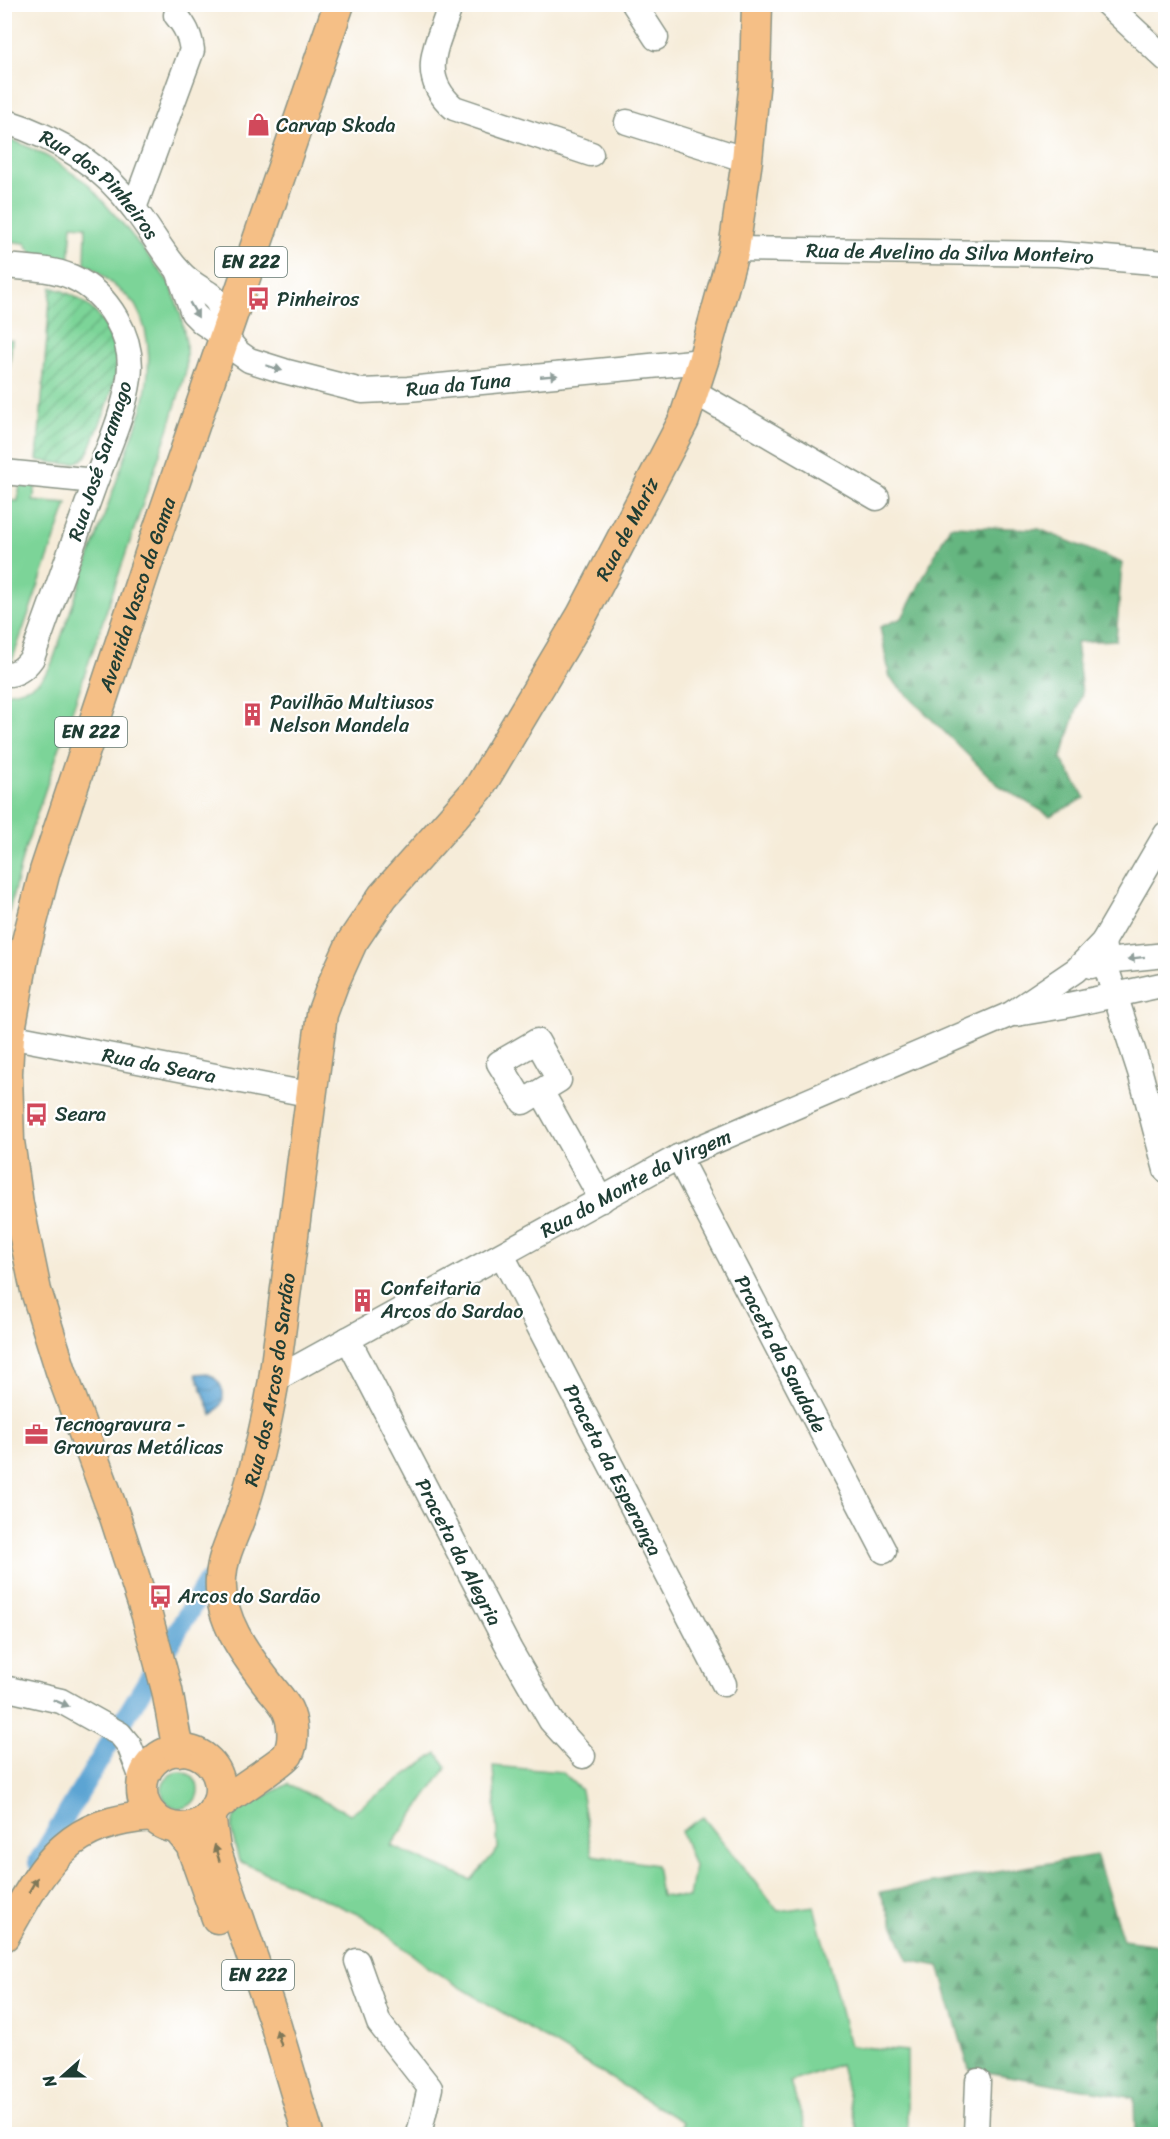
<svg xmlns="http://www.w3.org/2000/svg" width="1170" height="2139" font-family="Sriracha,sans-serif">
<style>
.grass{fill:#7cd498;stroke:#4e8866;stroke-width:1.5}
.forest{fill:url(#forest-firs);stroke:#427a5a;stroke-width:1.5}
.garden{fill:url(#garden-furrows);stroke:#4e8866;stroke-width:1.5}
.water{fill:url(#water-waves);stroke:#3e7084;stroke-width:1.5}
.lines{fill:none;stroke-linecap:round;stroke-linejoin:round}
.canal{stroke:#5ca4d3;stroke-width:20}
.minor-casing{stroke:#8a9486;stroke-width:27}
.major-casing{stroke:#8a9486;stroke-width:33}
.minor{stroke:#fff;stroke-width:24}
.major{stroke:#f5bf86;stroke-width:30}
.oneway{fill:#8f9e9a}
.oneway2{fill:#7f7859}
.labels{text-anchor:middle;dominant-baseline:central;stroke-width:4.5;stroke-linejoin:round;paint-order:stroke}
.shield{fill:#fff;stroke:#627771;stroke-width:1.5}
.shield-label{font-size:18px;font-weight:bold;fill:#1f3d34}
.poi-label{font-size:20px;fill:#1f3d34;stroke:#fff;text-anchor:start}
.street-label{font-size:20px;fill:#1f3d34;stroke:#fff}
</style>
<defs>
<pattern id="forest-firs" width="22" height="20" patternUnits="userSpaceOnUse" patternTransform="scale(1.5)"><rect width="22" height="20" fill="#65b680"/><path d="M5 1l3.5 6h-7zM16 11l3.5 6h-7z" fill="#53956a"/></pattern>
<pattern id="garden-furrows" width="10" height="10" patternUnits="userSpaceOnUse" patternTransform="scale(1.5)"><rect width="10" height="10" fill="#7cd498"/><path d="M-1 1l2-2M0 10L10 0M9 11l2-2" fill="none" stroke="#65ad7d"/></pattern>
<pattern id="water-waves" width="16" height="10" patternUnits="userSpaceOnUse" patternTransform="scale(1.5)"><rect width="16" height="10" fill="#5ca4d3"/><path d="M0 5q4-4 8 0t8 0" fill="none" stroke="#4b87ac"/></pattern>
</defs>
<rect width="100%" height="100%" fill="#fff"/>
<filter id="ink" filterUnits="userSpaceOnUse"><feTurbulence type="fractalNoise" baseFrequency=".0167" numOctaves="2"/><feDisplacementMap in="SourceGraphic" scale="12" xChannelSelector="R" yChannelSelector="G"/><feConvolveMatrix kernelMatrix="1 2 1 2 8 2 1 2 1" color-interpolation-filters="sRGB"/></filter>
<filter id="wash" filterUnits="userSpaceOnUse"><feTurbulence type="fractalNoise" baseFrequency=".008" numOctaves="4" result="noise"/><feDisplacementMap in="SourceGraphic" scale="24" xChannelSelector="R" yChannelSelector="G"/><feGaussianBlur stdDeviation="1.35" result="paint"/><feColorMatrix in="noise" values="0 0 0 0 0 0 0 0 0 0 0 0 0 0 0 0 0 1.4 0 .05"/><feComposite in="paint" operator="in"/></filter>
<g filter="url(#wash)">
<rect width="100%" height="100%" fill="#f6ecd9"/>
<!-- grass -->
<g class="grass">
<path d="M5 138 20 143 48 157 87 183 127 229 171 285 181 316 186 342V371L169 427 23 855 5 928V693C29 689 41 686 52 663L142 409C150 374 154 338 135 305 130 297 118 289 111 283 103 276 95 267 85 264L86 226 72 225 69 263 37 260 25 243 5 241Z"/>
<path d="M20 484 36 485 33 501 67 504 11 664 4 666V500L18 501Z"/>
<path d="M437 1753 447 1767 391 1846 471 1880 498 1849 493 1766 562 1772 581 1790 592 1855 656 1865 661 1896 689 1898 694 1866 681 1831 703 1817 778 1911 814 1906 850 2046 907 2051V2134H858L840 2064 790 2082 808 2134H678L683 2122 432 1970 364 1917 239 1861 231 1829 236 1811 288 1784 350 1814Z"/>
<circle cx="180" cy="1790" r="18"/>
</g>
<!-- forest -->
<g class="forest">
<path d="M950 526 1039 529 1122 563 1116 640 1076 642 1082 693 1061 759 1085 798 1050 816 998 785 890 678 880 627 902 618Z"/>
<path d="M1096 1855 1123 1940 1165 1946V2134H1135L1134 2098 969 2069 939 1966 908 1960 880 1892Z"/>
</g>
<!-- garden -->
<g class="garden">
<path d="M51 287C83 296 107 316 114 349 116 356 117 365 116 372 112 400 97 429 87 456 74 469 53 462 37 460Z"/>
<path d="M5 339 12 340 6 401H4Z"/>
</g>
<!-- water -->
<path class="water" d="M207 1373C226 1383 229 1401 212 1415L196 1374Z"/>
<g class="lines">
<!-- canal -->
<path class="canal" d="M38 1862 207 1582"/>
</g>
</g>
<g filter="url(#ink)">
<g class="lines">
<defs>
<g id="minor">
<path d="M451 4C438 44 416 75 454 108L591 154"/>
<path d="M634 4 656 38"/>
<path d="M1107 4 1166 59"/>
<path id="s1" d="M4 121C56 137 103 166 135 210 150 229 162 252 178 270 206 301 221 283 225 336"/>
<path d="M627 122 747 160"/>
<path d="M134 208 192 50C190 35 185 26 176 15"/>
<path id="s2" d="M734 249 1057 254 1166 263"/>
<path d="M4 266C27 268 51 268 72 277 108 293 135 338 129 378 124 416 105 454 92 491 72 547 52 602 32 658 25 668 17 675 4 674"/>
<path id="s3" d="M178 270 193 313 202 322 226 338 239 353 249 360 284 371 362 391 408 389 703 361"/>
<path d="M693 391 877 498"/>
<path d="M4 472 95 481"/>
<path d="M1103 942 1107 970 1140 1072 1166 1170"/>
<path d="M1091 966 1106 961 1166 955"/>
<path d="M1016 1014 1064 1006 1166 984"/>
<path id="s4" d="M4 1035 313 1095"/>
<path d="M541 1091 523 1102 499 1063 537 1041 559 1080 541 1091 602 1200"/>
<path id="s5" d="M678 1157 884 1551"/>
<path id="s6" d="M502 1255 724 1684"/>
<path id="s7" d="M348 1339 510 1650 551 1721 583 1756"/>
<path id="s8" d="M274 1380 678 1157 1011 1014 1076 970 1103 942 1166 834"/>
<path d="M4 1688 61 1701 120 1734 129 1745 143 1781"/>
<path d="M357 1961 379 2023 430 2088 419 2134"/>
<path d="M976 2134 978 2081"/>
</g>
<g id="major">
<circle cx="181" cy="1789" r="39"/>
<path id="s9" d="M178 1751 167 1690 147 1616 115 1517 61 1371 36 1291 18 1204 9 1141 7 1073 9 1036 24 953 45 871 150 554 339 4"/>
<path id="s10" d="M215 1807C226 1799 284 1761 288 1754 295 1741 293 1721 287 1709 282 1700 274 1692 268 1684 245 1654 218 1618 221 1578 222 1556 233 1537 240 1517 255 1473 266 1426 274 1380L322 1014 333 984 352 942 383 896 479 788 582 615 684 420 703 361 734 249 747 160 755 79 757 4"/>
<path d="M210 1815 215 1849 275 2023 308 2134"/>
<path d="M177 1828 191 1845 217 1918"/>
<path d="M4 1936C44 1866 63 1822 153 1816"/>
</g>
</defs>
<!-- minor casing -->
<use href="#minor" class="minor-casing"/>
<!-- major casing -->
<use href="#major" class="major-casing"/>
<!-- minor -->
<use href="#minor" class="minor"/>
<!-- major -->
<use href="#major" class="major"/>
</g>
<!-- one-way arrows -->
<defs><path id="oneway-solid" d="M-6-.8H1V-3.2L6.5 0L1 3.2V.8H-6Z" transform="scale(1.5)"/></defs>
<g class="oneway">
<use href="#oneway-solid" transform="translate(194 310) rotate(60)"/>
<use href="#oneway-solid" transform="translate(274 368) rotate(18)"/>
<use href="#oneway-solid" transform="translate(549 376) rotate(-5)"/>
<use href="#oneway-solid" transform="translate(1136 958) rotate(173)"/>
<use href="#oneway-solid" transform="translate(61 1703) rotate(22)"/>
</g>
<g class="oneway2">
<use href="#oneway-solid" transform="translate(217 1853) rotate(-107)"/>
<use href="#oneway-solid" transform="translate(33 1885) rotate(-60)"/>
<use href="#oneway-solid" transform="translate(279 2038) rotate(-107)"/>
</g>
</g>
<!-- icons -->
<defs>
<symbol id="shop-bare" viewBox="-9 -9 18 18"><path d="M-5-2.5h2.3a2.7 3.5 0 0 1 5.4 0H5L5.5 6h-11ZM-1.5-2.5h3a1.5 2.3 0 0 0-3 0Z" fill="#d1495b" stroke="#fff" stroke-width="2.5" paint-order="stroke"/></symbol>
<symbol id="bus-bare" viewBox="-9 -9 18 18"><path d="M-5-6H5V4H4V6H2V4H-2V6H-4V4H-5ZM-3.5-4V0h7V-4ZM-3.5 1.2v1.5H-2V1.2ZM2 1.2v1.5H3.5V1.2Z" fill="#d1495b" stroke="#fff" stroke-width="2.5" paint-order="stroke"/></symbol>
<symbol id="building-bare" viewBox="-9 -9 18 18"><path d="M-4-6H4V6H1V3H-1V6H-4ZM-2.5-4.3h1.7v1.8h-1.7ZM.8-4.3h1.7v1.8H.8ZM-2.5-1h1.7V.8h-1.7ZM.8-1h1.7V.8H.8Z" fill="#d1495b" stroke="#fff" stroke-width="2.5" paint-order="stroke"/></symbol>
<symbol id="office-bare" viewBox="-9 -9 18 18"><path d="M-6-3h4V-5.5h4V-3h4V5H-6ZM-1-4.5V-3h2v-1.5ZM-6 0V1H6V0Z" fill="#d1495b" stroke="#fff" stroke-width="2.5" paint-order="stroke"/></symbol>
</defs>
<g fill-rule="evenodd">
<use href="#shop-bare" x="242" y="108" width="33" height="33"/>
<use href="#bus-bare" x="242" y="282" width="33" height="33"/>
<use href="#building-bare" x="236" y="698" width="33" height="33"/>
<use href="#bus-bare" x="20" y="1098" width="33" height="33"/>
<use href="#building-bare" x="346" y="1284" width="33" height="33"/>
<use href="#office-bare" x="20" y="1418" width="33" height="33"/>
<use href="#bus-bare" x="144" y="1580" width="33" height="33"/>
</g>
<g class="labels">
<!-- shield labels -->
<g class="shield">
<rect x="215" y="247" width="72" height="30" rx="4.5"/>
<rect x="55" y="717" width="72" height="30" rx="4.5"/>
<rect x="222" y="1960" width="72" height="30" rx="4.5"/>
</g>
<g class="shield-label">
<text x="251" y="262">EN 222</text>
<text x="91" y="732">EN 222</text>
<text x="258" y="1975">EN 222</text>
</g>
<!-- poi labels -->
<g class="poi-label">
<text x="276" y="125">Carvap Skoda</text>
<text x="277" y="299">Pinheiros</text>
<text x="270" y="702">Pavilhão Multiusos<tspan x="270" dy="23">Nelson Mandela</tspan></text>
<text x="55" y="1114">Seara</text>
<text x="381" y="1288">Confeitaria<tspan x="381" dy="23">Arcos do Sardao</tspan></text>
<text x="54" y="1424">Tecnogravura -<tspan x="54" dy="23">Gravuras Metálicas</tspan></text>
<text x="178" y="1596">Arcos do Sardão</text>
</g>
<!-- street labels -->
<g class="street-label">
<text stroke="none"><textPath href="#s1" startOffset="117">Rua dos Pinheiros</textPath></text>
<text stroke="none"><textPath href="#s2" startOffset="216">Rua de Avelino da Silva Monteiro</textPath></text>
<text stroke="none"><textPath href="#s3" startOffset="333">Rua da Tuna</textPath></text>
<text transform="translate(100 461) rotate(-72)">Rua José Saramago</text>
<text stroke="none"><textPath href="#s10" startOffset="1438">Rua de Mariz</textPath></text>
<text stroke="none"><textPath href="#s9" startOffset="1200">Avenida Vasco da Gama</textPath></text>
<text stroke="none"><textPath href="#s4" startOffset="158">Rua da Seara</textPath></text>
<text stroke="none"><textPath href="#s8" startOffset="412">Rua do Monte da Virgem</textPath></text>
<text stroke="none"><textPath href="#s5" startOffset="222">Praceta da Saudade</textPath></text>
<text stroke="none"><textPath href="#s10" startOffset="492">Rua dos Arcos do Sardão</textPath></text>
<text stroke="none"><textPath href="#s6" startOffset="242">Praceta da Esperança</textPath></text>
<text stroke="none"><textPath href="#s7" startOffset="240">Praceta da Alegria</textPath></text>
</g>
</g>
<!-- margin -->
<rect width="1170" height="2139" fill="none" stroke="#fff" stroke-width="24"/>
<!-- north arrow -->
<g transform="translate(63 2076) rotate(249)" stroke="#ffffff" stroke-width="4.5" paint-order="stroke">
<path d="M0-4.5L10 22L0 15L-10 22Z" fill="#1f3d34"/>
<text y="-9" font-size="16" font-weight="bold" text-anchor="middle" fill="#1f3d34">N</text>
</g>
</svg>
